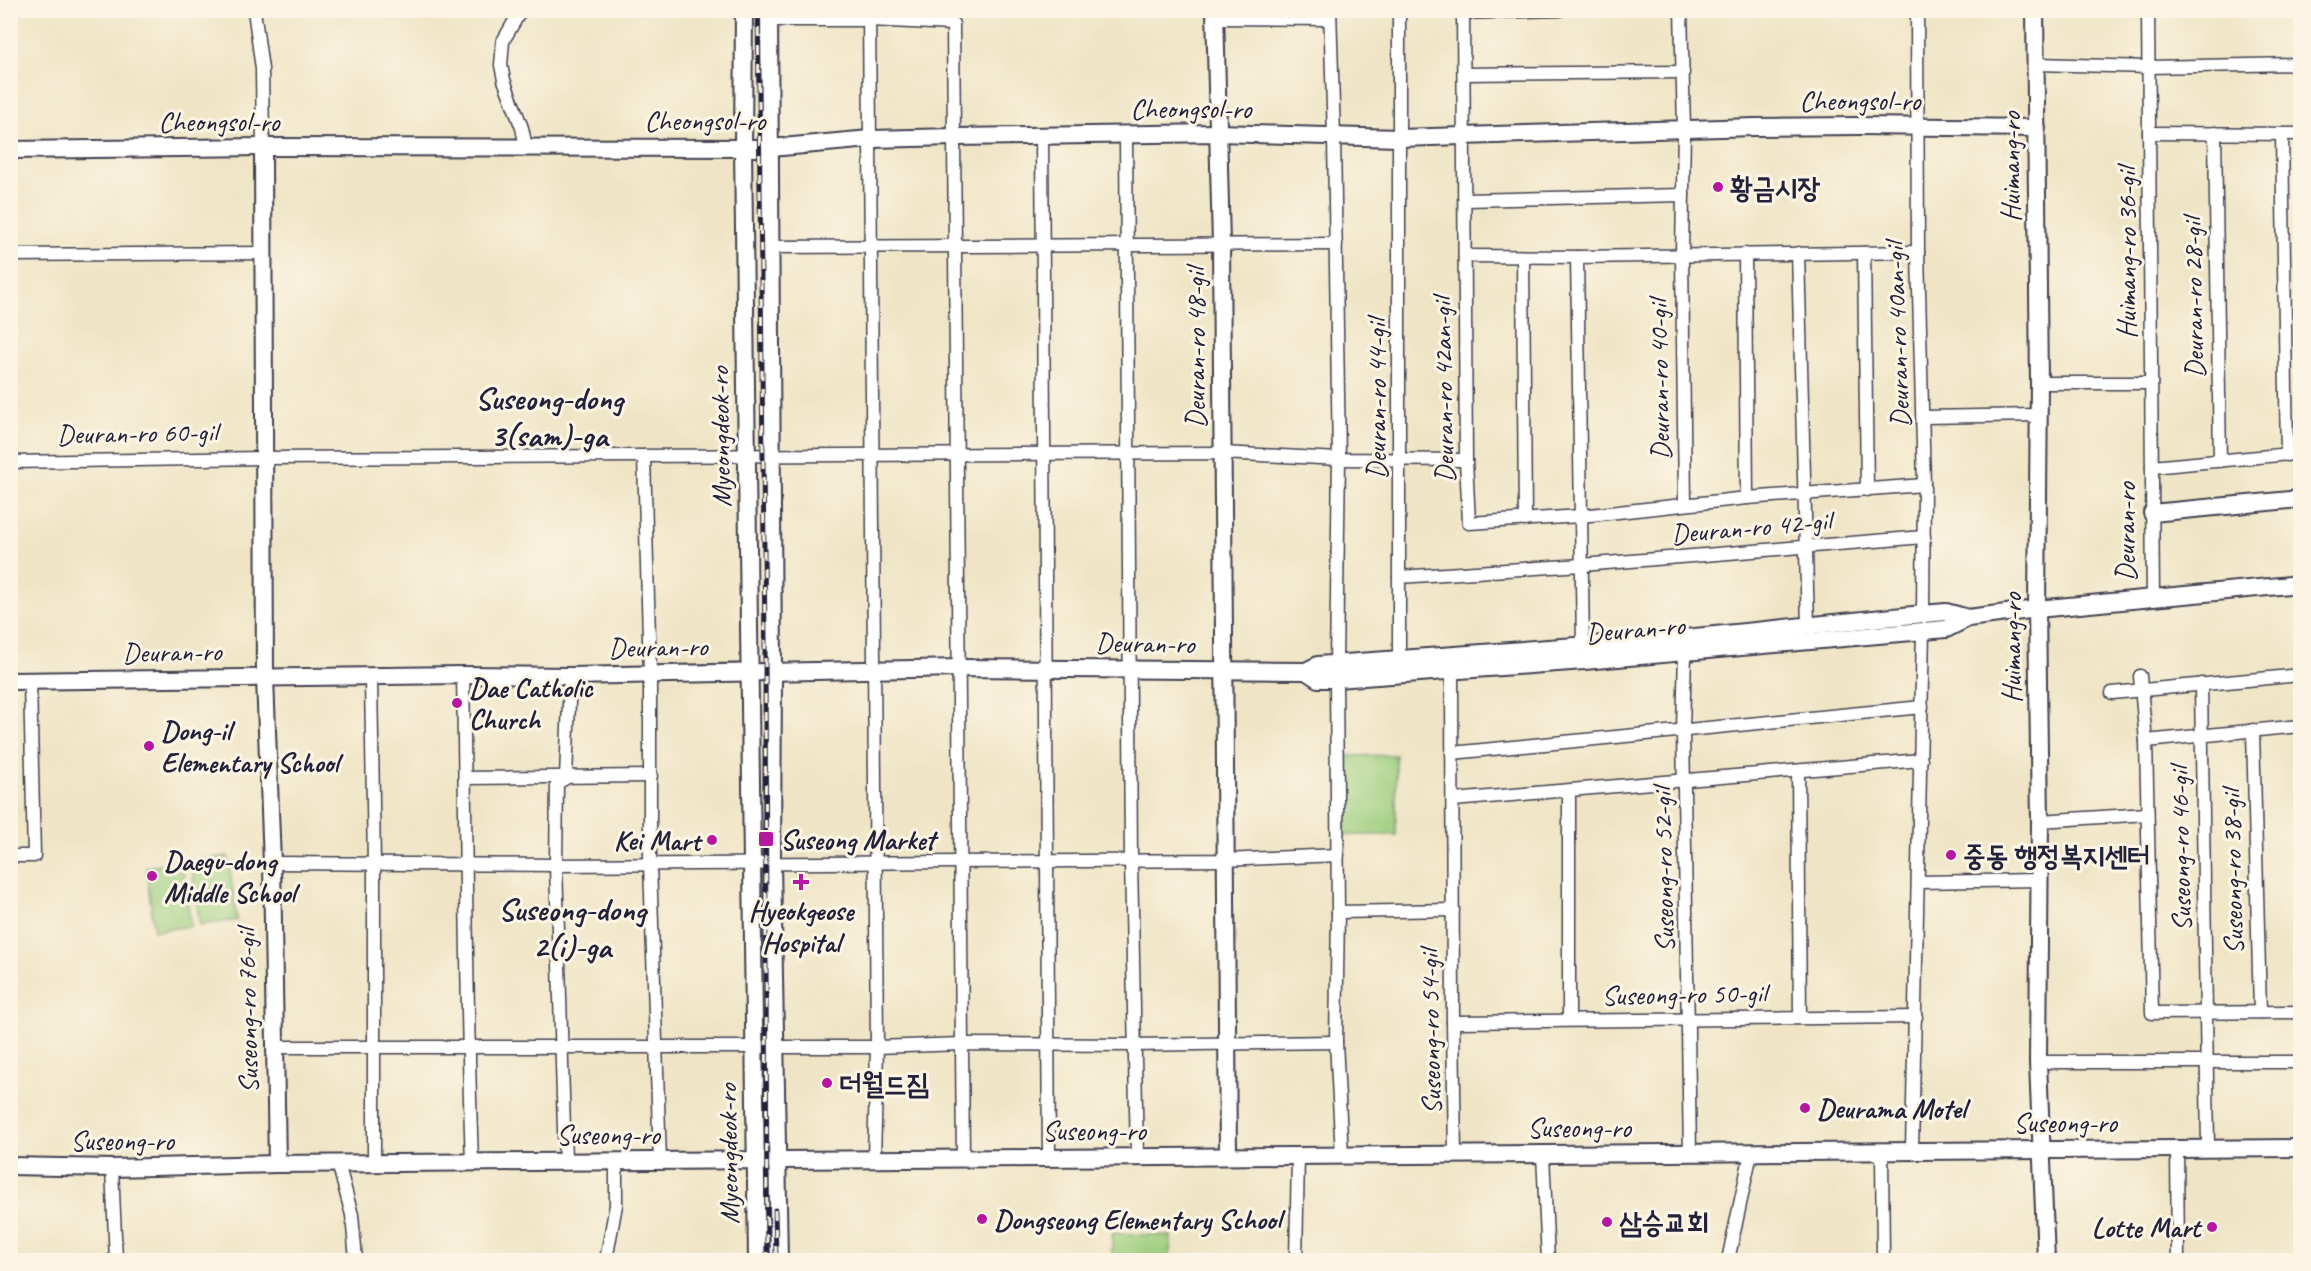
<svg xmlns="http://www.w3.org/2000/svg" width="2311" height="1271" font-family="Caveat,'Poor Story',sans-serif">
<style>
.green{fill:#9ccd7d;stroke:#5f785c;stroke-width:1.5}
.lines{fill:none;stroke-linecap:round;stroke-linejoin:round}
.street-casing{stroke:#413f50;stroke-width:15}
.secondary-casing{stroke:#413f50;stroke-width:20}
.street{stroke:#fff;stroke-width:12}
.secondary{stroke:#fff;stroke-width:16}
.rail-casing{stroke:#22223b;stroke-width:5}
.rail{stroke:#fcf5e5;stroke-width:3;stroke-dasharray:9;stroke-linecap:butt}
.poi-dot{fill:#b5179e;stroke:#fcf5e5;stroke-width:2}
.labels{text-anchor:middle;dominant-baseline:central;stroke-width:6;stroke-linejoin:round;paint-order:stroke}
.street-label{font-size:28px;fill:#22223b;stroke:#fcf5e5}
.poi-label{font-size:28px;font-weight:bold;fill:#22223b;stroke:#fcf5e5;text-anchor:start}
.quarter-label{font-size:32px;font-weight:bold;fill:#22223b;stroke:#fcf5e5}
</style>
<rect width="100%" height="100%" fill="#fcf5e5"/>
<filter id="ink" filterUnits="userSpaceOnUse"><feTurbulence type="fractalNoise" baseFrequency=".0167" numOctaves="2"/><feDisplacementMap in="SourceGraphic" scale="12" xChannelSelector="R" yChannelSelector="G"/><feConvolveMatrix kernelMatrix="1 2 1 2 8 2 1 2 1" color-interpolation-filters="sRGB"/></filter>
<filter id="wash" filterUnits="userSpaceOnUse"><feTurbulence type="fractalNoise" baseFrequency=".008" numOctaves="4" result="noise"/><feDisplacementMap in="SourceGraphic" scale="24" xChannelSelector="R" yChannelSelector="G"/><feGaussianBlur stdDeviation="1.35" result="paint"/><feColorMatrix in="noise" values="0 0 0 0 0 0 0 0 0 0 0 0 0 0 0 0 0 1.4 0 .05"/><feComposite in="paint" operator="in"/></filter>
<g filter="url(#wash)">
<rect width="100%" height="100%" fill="#efe5c6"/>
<!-- green -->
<g class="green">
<path d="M1396 755V835H1344V756Z"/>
<path d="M228 856 237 920 200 925 191 861Z"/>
<path d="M182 862 191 926 154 931 146 867Z"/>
<path d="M1112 1233 1171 1236 1170 1260H1112Z"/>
</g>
</g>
<g filter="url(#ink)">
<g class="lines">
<defs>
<g id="street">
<path d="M254 10 262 69 263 147"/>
<path d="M521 10 503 41 501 65 504 80 522 128 526 147"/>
<path d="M869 10 877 1047 874 1159"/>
<path d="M1330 10 1334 137 1339 459 1336 664"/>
<path d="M1399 10V660"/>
<path d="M1463 10 1466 460 1469 523 1581 516 1747 498 1924 485"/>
<path d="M1681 10 1684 128 1682 255 1685 504"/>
<path d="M1917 10 1918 252 1924 485 1923 614"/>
<path d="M2148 10 2153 597"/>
<path d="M1463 13 1560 10"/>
<path d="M1215 18 1330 19"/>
<path d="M770 20H869L953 24 963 1158"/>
<path d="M2036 64 2149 67 2300 64"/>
<path d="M1464 74 1683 72"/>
<path d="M2149 133 2300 134"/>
<path d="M2215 133 2220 461"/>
<path d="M2282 134 2287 455"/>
<path d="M1126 135 1131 860 1137 1157"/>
<path d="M1042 137 1049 1158"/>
<path d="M1465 200 1683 195"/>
<path d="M770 247 1336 244"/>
<path d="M1798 253 1808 626"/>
<path d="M1864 253 1867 490"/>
<path d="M1745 254 1747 498"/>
<path d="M10 255 264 253"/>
<path d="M1465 256 1577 257 1918 252"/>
<path d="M1523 257 1525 520"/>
<path d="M1577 257 1583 646"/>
<path d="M2039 383H2151"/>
<path d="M1924 417 2038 415"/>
<path d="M644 456 650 673V864L660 1161"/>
<path d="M10 462 265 458 1223 453 1339 459 1466 460"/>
<path d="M2152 467 2300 453"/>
<path d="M1399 577 1582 565 1924 537"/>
<path d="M1685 652 1683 730 1690 1153"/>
<path d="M1452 671 1453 1022 1455 1155"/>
<path d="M463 675C466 838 466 1000 472 1162"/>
<path d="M2140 676 2146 741"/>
<path d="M371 678 374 864V1163"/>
<path d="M1336 679 1338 912 1336 1042 1342 1156"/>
<path d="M2201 684 2208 1148"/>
<path d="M2112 693 2300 675"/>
<path d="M2300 726 2146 741 2152 1013 2300 1012"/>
<path d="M2253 730 2260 1012"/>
<path d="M1452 753 1922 707"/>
<path d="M1798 772 1800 1017"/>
<path d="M465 778 651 776"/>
<path d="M1569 792V1019"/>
<path d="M1453 800 1921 760"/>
<path d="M2040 821 2147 814"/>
<path d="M10 856H34L30 681"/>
<path d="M272 863 556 865 1225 860 1338 855"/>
<path d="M1918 882 2040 880"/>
<path d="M1338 912 1453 910"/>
<path d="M1453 1022 1916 1017"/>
<path d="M275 1047H877L962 1044 1133 1045 1336 1042"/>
<path d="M2038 1062H2300"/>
<path d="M2177 1148 2178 1260"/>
<path d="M1912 1150 1923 630"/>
<path d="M1882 1152 1883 1260"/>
<path d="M1543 1155 1548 1260"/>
<path d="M565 1162 556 865 557 783 566 778 570 676"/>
<path d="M338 1163 352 1215 356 1260"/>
<path d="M112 1168 116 1260"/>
<path d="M606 1260 616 1205V1161"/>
<path d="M1296 1260 1298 1156"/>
<path d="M1728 1260 1751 1153"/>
</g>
<g id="secondary">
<path d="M744 10 743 148 757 1260"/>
<path d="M769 10 773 673 772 862 779 1260"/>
<path d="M1215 10 1221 244 1228 1156"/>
<path d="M2035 10 2039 383 2037 609 2040 821 2038 1062 2046 1260"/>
<path d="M263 147 265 678 272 863 277 1164"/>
<path d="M10 150 263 147 771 148 870 139 955 137 1218 133 1400 138 1754 127 1859 126 2037 128"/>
<path d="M2152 513 2300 499"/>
<path d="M1306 671 1318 679H1336L1584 661 1946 629 1968 618 2037 609 2300 584"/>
<path d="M10 681 463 675 570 676 960 668 1306 671 1318 665 1685 638 1923 614 1946 612 1968 618"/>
<path d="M10 1166 112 1168 277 1164 2300 1148"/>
</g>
</defs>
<!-- street casing -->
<use href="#street" class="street-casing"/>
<!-- secondary casing -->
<use href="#secondary" class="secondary-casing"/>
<!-- street -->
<use href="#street" class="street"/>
<!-- secondary -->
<use href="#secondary" class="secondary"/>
<defs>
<g id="rail">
<path d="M758 10 765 639 767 1260"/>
<path d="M775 1210 776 1258"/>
</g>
</defs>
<!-- rail casing -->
<use href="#rail" class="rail-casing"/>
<!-- rail -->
<use href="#rail" class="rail"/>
</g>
</g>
<!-- markers -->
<g class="poi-dot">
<circle cx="1718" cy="187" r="6"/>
<circle cx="457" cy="703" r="6"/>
<circle cx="149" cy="746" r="6"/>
<rect x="758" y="831" width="16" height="16" rx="3"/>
<circle cx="712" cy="840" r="6"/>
<circle cx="1951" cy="855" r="6"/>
<circle cx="152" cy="876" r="6"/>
<path d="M798 873h6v6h6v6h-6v6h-6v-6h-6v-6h6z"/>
<circle cx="827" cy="1083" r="6"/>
<circle cx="1805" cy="1108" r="6"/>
<circle cx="982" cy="1219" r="6"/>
<circle cx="1607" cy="1222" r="6"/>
<circle cx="2212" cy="1227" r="6"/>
</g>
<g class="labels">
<!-- street labels -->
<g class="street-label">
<text x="1860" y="100">Cheongsol-ro</text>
<text x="1191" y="108">Cheongsol-ro</text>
<text x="705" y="120">Cheongsol-ro</text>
<text x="219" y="121">Cheongsol-ro</text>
<text transform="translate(2010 167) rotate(-90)">Huimang-ro</text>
<text transform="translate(2126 253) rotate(-90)">Huimang-ro 36-gil</text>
<text transform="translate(2193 298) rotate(-91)">Deuran-ro 28-gil</text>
<text transform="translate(1897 335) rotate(-92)">Deuran-ro 40an-gil</text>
<text transform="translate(1195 348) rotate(-90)">Deuran-ro 48-gil</text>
<text transform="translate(1659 380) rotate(-91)">Deuran-ro 40-gil</text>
<text transform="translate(1443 390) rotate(-91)">Deuran-ro 42an-gil</text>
<text transform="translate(1376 399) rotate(-90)">Deuran-ro 44-gil</text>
<text transform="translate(137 433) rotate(-1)">Deuran-ro 60-gil</text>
<text transform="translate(720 437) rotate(-91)">Myeongdeok-ro</text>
<text transform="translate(1751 527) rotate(-5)">Deuran-ro 42-gil</text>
<text transform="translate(2125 532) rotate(-90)">Deuran-ro</text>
<text transform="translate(1635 629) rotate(-5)">Deuran-ro</text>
<text transform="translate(1145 643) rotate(1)">Deuran-ro</text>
<text transform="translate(658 647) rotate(-1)">Deuran-ro</text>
<text transform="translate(2011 648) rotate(-90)">Huimang-ro</text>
<text transform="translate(172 652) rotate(-1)">Deuran-ro</text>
<text transform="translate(2180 849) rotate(-91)">Suseong-ro 46-gil</text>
<text transform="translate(1663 870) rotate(-91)">Suseong-ro 52-gil</text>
<text transform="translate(2232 872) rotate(-91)">Suseong-ro 38-gil</text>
<text transform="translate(1684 994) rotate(-1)">Suseong-ro 50-gil</text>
<text transform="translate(247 1011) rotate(-91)">Suseong-ro 76-gil</text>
<text transform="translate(1430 1032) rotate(-91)">Suseong-ro 54-gil</text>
<text x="2065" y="1122">Suseong-ro</text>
<text x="1579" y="1127">Suseong-ro</text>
<text x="1094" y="1130">Suseong-ro</text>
<text x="608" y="1134">Suseong-ro</text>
<text x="122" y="1140">Suseong-ro</text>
<text transform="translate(728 1154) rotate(-91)">Myeongdeok-ro</text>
</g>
<!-- poi labels -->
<g class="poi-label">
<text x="1730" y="187">황금시장</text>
<text x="469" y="687">Dae Catholic<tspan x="469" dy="32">Church</tspan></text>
<text x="161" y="730">Dong-il<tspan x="161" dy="32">Elementary School</tspan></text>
<text x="780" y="839">Suseong Market</text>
<text x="700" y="840" text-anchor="end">Kei Mart</text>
<text x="1963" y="855">중동 행정복지센터</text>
<text x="164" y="860">Daegu-dong<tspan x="164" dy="32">Middle School</tspan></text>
<text x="801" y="910" text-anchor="middle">Hyeokgeose<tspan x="801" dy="32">Hospital</tspan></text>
<text x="839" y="1083">더월드짐</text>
<text x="1817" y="1108">Deurama Motel</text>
<text x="994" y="1219">Dongseong Elementary School</text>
<text x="1619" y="1222">삼승교회</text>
<text x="2200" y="1227" text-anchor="end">Lotte Mart</text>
</g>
<!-- quarter labels -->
<g class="quarter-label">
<text x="549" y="398">Suseong-dong<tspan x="549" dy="37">3(sam)-ga</tspan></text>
<text x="572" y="909">Suseong-dong<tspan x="572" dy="37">2(i)-ga</tspan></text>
</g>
</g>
<!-- margin -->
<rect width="2311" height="1271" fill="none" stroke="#fcf5e5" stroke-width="36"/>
</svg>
